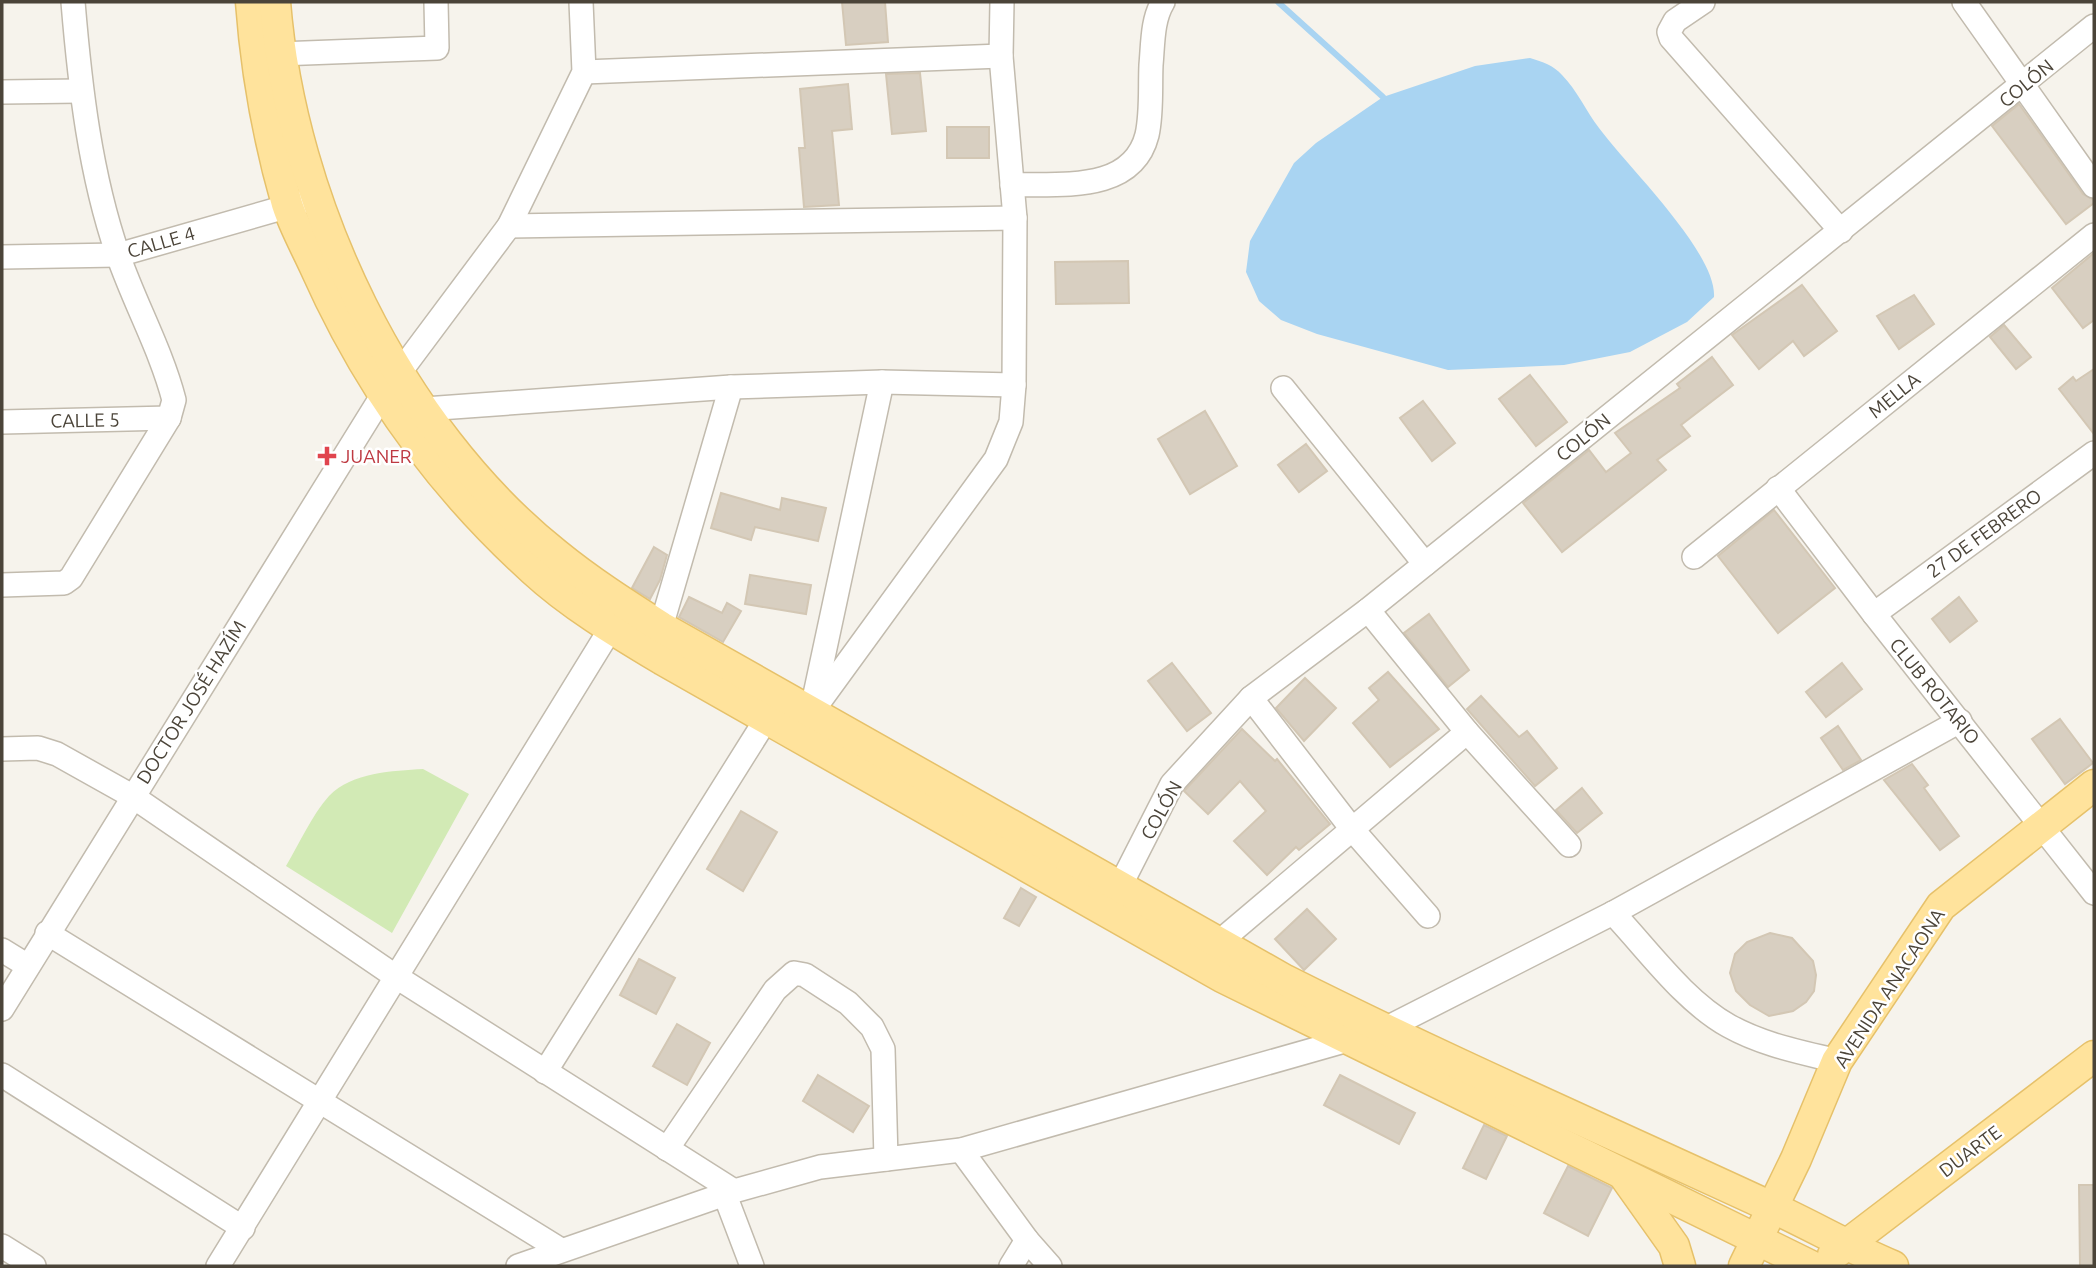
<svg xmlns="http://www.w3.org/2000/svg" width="2096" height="1268" font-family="Ubuntu,sans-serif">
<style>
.green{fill:#d2eab5}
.water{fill:#a9d4f2}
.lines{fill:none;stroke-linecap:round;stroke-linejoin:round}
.stream{stroke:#a9d4f2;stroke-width:6}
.building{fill:#d8cfc1;stroke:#d3c7b4;stroke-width:2}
.minor-casing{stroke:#c2bbae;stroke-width:26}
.major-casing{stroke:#e6c16a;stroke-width:33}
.minor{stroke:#fff;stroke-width:23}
.major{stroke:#ffe39c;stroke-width:30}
.health-dot{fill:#e0444e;stroke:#fff;stroke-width:2.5}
.labels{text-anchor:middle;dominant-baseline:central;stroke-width:5;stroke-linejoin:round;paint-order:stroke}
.street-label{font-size:19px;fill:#4b4439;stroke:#fff}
.health-label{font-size:19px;fill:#be3a42;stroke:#fff;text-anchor:start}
</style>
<rect width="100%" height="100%" fill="#f6f3ec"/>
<!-- green -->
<path class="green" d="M423 769 469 794 392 933 286 866C299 844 312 815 329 796 352 772 393 771 423 769Z"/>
<!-- water -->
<path class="water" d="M1530 58C1543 62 1553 65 1562 75 1577 90 1586 111 1599 128 1627 166 1717 253 1714 297L1687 322 1630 352 1564 365 1448 370 1317 334 1281 320 1259 301 1246 272 1250 241 1294 163 1316 143 1383 97 1475 66Z"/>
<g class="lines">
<!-- stream -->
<path class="stream" d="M1278 2 1383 97"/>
</g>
<!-- building -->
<g class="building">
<path d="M842 2H885L888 42 846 45Z"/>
<path d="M920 73 926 131 892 134 886 74Z"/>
<path d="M848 84 852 129 832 131 839 205 804 207 799 148H805L800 89Z"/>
<path d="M2019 104 2083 194 2094 200V203L2066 224 1992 126Z"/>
<rect x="947" y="127" width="42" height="31"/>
<path d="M2094 253V320L2083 328 2052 288Z"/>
<path d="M1128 261 1129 303 1056 304 1055 262Z"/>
<path d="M1802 285 1837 331 1804 356 1793 341 1759 369 1732 335Z"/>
<path d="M1914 295 1934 324 1899 349 1877 316Z"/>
<path d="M2004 325 2031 357 2016 369 1990 337Z"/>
<path d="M1712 357 1733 385 1681 425 1690 436 1657 460 1666 470 1562 552 1523 503 1589 450 1606 472 1631 453 1615 433 1680 388 1677 384Z"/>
<path d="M2094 369V434L2059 389 2073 377 2076 381Z"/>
<path d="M1530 375 1567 422 1536 446 1499 399Z"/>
<path d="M1423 401 1455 443 1432 461 1400 418Z"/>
<path d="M1205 411 1237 466 1190 494 1158 439Z"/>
<path d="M1306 444 1327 471 1299 492 1278 465Z"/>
<path d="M721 493 780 510 782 498 826 508 818 541 755 527 751 540 711 528Z"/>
<path d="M1774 510 1835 588 1778 633 1718 556Z"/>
<path d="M654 547 667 555 660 580 650 599 632 588Z"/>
<path d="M750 575 811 585 806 614 745 604Z"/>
<path d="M689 597 722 613 727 603 741 611 723 642 679 617Z"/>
<path d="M1959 597 1977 621 1950 642 1932 619Z"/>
<path d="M1429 614 1469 670 1448 687 1404 633Z"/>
<path d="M1172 663 1211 713 1187 731 1148 681Z"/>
<path d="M1842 663 1862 689 1826 717 1806 692Z"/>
<path d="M1388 672 1439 729 1390 767 1353 723 1379 700 1369 688Z"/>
<path d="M1305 678 1336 708 1304 741 1276 708Z"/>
<path d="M1481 696 1519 737 1527 731 1557 768 1535 786 1467 709Z"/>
<path d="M2060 719 2093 763 2065 784 2032 739Z"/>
<path d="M1838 726 1861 760 1843 770 1821 738Z"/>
<path d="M1242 729 1275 761 1277 759 1330 824 1299 850 1296 847 1267 875 1234 841 1266 811 1240 781 1208 814 1184 791Z"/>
<path d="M1912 764 1928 785 1924 788 1959 836 1940 850 1884 780Z"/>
<path d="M1582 788 1602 813 1577 833 1556 810Z"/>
<path d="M741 811 777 832 743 891 707 869Z"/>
<path d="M1021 888 1036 897 1019 926 1004 918Z"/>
<path d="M1307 909 1336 939 1304 970 1275 939Z"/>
<path d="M1770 933 1792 938 1813 961 1816 975 1814 991 1806 1002 1793 1011 1769 1016 1750 1005 1736 991 1730 973 1735 954 1747 942Z"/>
<path d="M639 959 675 978 656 1014 620 995Z"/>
<path d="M677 1024 710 1043 687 1085 653 1066Z"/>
<path d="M818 1075 869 1106 853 1132 803 1101Z"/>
<path d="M1340 1075 1415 1113 1399 1144 1324 1105Z"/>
<path d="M1484 1125 1507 1136 1486 1179 1463 1168Z"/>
<path d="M1568 1166 1612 1188 1588 1236 1544 1213Z"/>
<path d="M2079 1185H2094V1266H2080Z"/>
</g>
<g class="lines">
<defs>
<g id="minor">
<path d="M1703 2 1675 21 1669 32 1671 38 1841 231"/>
<path d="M1964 2 2094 186"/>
<path d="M279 54 437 48 436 2"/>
<path d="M584 72 1001 56"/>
<path d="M2 92 80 91"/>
<path d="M1012 185C1059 183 1132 194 1147 135 1152 113 1150 87 1151 65 1153 44 1152 20 1163 2"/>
<path d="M509 226 1015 218"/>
<path d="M2 257 118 255 317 198"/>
<path d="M1283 388 1425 564"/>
<path d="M425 409 731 387 882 382 1014 385"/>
<path d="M2 422 169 418"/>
<path d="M1778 488 1874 614 2094 893"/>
<path d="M1694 557 2094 235"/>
<path d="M2 585 64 583 71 578 169 418 174 400C161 350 135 304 118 255 90 174 80 86 73 2"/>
<path d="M1368 610 1467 732 1569 845"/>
<path d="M1874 614 2094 453"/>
<path d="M661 627 731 387"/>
<path d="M1251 698 1352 829 1428 916"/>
<path d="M813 704 882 382"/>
<path d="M811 713 996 459 1011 422 1014 385 1015 218 1001 56 1002 2"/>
<path d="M2 749 38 748 57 754 132 796 395 976 734 1191"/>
<path d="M1119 888 1172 784 1251 698 1368 610 2094 26"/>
<path d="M1613 913C1648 950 1684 1001 1729 1026 1763 1045 1801 1052 1837 1061"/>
<path d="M47 933 561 1250"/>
<path d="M1218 943 1467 732"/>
<path d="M2 950 28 966"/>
<path d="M2 1009 382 396 509 226 584 72 581 2"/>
<path d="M545 1072 767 718"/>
<path d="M2 1075 243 1228"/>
<path d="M667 1149 775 990 794 973 805 975 848 1003 872 1027 883 1049 886 1159"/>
<path d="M961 1150 1027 1240 1050 1266"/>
<path d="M725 1195 752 1266"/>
<path d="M2 1246 34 1266"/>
<path d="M218 1266 611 628"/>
<path d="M518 1266 734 1191 820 1167 961 1150 1383 1030 1613 913 1960 721"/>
<path d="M1011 1266 1027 1240"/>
</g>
<g id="major">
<path d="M251 2C256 70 268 138 287 204 294 226 306 247 315 267 366 382 439 485 533 570 571 605 618 633 663 660L1222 977 1811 1266"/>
<path d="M275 2C291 203 397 427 556 554 589 581 625 604 661 627L1285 980C1444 1060 1607 1131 1769 1206 1811 1225 1850 1248 1893 1266"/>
<path d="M1625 1177 1674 1246 1680 1266"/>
<path d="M1833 1255 2094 1056"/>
<path d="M1744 1266 1796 1159 1837 1061 1941 906 2094 785"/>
</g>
</defs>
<!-- minor casing -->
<use href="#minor" class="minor-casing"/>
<!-- major casing -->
<use href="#major" class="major-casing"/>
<!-- minor -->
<use href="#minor" class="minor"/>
<!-- major -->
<use href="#major" class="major"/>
</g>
<!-- markers -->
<path class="health-dot" d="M323.5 445.5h7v7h7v7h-7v7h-7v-7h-7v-7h7z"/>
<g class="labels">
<!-- street labels -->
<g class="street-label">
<text transform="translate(2026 83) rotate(-39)">COLÓN</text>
<text transform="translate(161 242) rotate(-16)">CALLE 4</text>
<text transform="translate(1894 395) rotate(-39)">MELLA</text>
<text transform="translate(85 420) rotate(-1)">CALLE 5</text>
<text transform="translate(1583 437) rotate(-39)">COLÓN</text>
<text transform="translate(1984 533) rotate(-36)">27 DE FEBRERO</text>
<text transform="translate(1935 691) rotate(51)">CLUB ROTARIO</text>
<text transform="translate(191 702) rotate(-58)">DOCTOR JOSÉ HAZÍM</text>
<text transform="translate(1161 810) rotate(-61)">COLÓN</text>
<text transform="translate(1889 988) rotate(-57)">AVENIDA ANACAONA</text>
<text transform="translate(1970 1151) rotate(-37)">DUARTE</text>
</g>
<!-- health labels -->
<g class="health-label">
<text x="341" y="456">JUANER</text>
</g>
</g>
<!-- border -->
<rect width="2096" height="1268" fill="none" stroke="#4b4439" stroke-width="7"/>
</svg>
